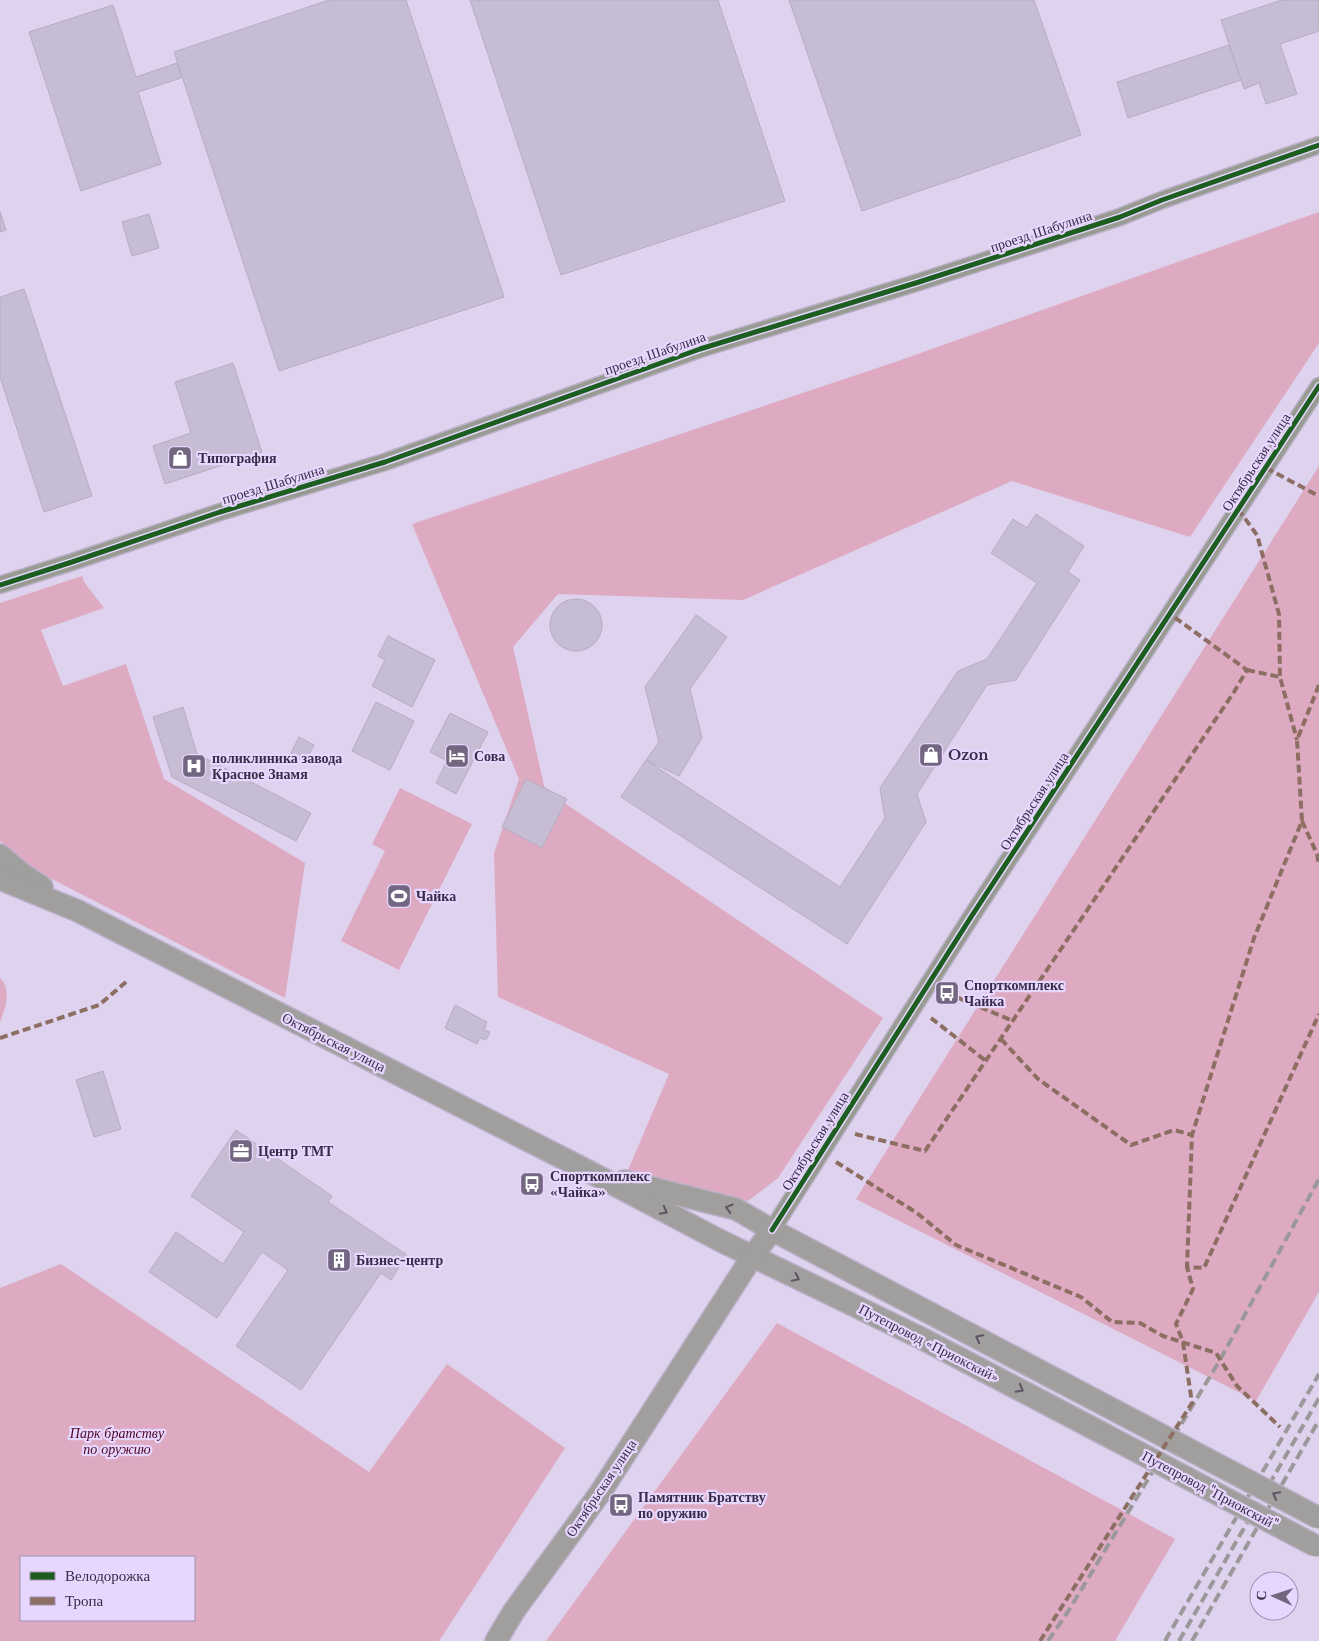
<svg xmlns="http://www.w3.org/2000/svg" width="1319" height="1641" font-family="'Libre Baskerville',serif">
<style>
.green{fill:#ddaac1;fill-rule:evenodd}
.building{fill:#c6bcd4;stroke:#b6acc4}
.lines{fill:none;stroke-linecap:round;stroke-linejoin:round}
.minor-casing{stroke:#bab0c7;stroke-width:19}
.major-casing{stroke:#bab0c7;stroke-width:24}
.minor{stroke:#989b92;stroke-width:16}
.major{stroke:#a09f9e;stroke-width:21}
.rail{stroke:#9a989a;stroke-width:4;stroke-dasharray:10 5;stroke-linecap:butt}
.major-bridge-casing{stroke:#bab0c7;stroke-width:24;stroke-linecap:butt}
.major-bridge{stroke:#a09f9e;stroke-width:21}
.quiet{stroke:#8d6e63;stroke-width:4;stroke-dasharray:8 4;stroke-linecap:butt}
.cycleway-casing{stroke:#e7d6fe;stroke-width:8}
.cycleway{stroke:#1b5e20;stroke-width:5}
.oneway{stroke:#5c5465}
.labels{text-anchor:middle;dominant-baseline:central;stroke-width:4.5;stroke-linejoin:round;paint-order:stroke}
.street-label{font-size:14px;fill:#382c46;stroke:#e7d6fe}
.poi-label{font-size:14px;font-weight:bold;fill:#382c46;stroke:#e7d6fe;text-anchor:start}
.park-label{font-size:14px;font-style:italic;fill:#500623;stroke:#e7d6fe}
</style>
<rect width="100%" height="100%" fill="#ded2ee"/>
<!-- green -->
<g class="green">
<path d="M1319 212V343L1190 537 1012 481 743 600 558 594 513 647 545 790 883 1018 778 1178 748 1201 716 1195 628 1170 669 1074 498 997 494 853 519 779 412 524 898 361Z"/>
<path d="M1319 466V1292L1256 1401 856 1199Z"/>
<path d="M82 576 84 582 104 608 41 630 63 686 126 664 164 779 305 863 285 998 38 872 0 841V603Z"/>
<path d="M400 788 472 824 399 970 341 941 385 851 372 844Z"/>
<path d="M0 978C12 990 5 1009 0 1022Z"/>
<path d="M61 1264 369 1472 447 1364 565 1448 439 1641H0V1288ZM21 1557H194V1620H21Z"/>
<path d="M777 1323 1175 1539 1115 1641H546Z"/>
</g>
<!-- building -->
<g class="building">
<path d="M329 0H406L504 297 279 371 174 52Z"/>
<path d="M470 0H718L785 201 561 275Z"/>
<path d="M789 0H1034L1081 135 862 211Z"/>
<path d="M1282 0H1319V31L1280 44 1297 94 1266 104 1259 83 1244 89 1221 20Z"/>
<path d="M113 5 136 77 177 63 181 78 138 92 161 164 81 191 29 32Z"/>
<path d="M1229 45 1241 80 1128 118 1117 82Z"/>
<path d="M0 212 6 230 0 232Z"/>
<path d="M149 214 159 248 132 256 122 222Z"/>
<path d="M24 289 92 496 44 512 0 377V297Z"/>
<path d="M233 363 262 452 165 484 153 446 191 433 175 382Z"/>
<path d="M1036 514 1084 546 1068 572 1080 580 1016 680 987 685 917 794 926 822 847 944 621 797 646 760 840 887 885 818 880 788 958 671 987 659 1037 583 991 553 1013 519 1027 528Z"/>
<circle cx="576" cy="625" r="26"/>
<path d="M696 615 727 637 690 689 702 738 679 776 646 760 659 742 645 687Z"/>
<path d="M388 636 435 660 412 707 372 686 385 660 378 656Z"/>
<path d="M376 702 414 721 390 770 352 751Z"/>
<path d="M183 707 197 754 311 813 296 841 172 777 153 717Z"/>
<path d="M450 713 488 732 456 794 436 783 447 761 430 752Z"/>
<path d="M299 737 314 745 305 762 290 755Z"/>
<path d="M526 779 567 799 542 848 502 827Z"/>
<path d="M455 1005 487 1022 484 1030 490 1032 486 1040 480 1038 477 1044 445 1028Z"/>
<path d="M103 1071 121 1129 94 1137 76 1080Z"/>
<path d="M236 1130 332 1196 328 1202 407 1255 391 1280 381 1273 301 1390 236 1346 288 1270 262 1252 217 1318 149 1272 176 1232 223 1264 244 1232 191 1196Z"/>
</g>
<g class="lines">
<defs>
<g id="minor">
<path d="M0 585 72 562 220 512 385 462 700 349 919 282 1120 217 1162 200 1319 145"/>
<path d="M772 1230 971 917 1319 386"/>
</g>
<g id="major">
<path d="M0 855 21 873 42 887"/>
<path d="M0 879 78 911 590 1172 719 1240 923 1339 1104 1434"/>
<path d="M624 1181 736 1209 772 1230 1114 1410"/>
<path d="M496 1641 514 1611 600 1493 752 1257 772 1230"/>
</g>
</defs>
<!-- minor casing -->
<use href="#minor" class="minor-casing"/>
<!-- major casing -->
<use href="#major" class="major-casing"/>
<!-- minor -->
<use href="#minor" class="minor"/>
<!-- major -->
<use href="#major" class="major"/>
<!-- rail -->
<g class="rail">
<path d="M1048 1641 1069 1610 1220 1360 1319 1179"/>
<path d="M1165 1641 1319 1374"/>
<path d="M1179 1641 1319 1398"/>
<path d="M1192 1641 1319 1420"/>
</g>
<defs>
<g id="major-bridge">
<path d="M1114 1410 1319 1518"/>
<path d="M1104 1434 1316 1546"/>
</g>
</defs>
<!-- major-bridge casing -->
<use href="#major-bridge" class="major-bridge-casing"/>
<!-- major-bridge -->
<use href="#major-bridge" class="major-bridge"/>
<!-- quiet -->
<g class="quiet">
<path d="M1266 468 1319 496"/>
<path d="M1238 509 1257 535 1279 614 1280 677"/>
<path d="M1247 670 1280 677 1297 740"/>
<path d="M1319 685 1297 740 1302 821 1254 938 1192 1135 1187 1267 1204 1268 1319 1014"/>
<path d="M1302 821 1317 854 1319 865"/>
<path d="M947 993 1013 1021"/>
<path d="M931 1018 986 1061"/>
<path d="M0 1038 99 1005 126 982"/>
<path d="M1001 1039 1038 1079 1131 1145 1174 1130 1192 1135"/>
<path d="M855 1134 925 1151 1234 692 1247 670 1170 614"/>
<path d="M836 1162 917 1213 956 1245 1081 1297 1112 1322 1140 1323 1163 1336 1216 1353 1237 1386 1280 1427"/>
<path d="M1040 1641 1192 1403 1183 1342 1176 1324 1193 1289 1187 1267"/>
</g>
<defs>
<g id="cycleway">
<path d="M0 585 72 562 220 512 385 462 700 349 919 282 1120 217 1162 200 1319 145"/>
<path d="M772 1230 971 917 1319 386"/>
</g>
</defs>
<!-- cycleway casing -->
<use href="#cycleway" class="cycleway-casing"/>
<!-- cycleway -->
<use href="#cycleway" class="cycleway"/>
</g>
<!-- one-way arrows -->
<defs><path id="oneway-chevron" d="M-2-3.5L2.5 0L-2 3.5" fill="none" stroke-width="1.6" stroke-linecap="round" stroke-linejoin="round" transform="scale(1.25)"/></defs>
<g class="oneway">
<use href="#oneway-chevron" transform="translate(729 1208) rotate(-164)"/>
<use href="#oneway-chevron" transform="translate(664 1211) rotate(28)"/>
<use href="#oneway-chevron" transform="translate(796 1278) rotate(26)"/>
<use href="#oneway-chevron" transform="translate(979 1338) rotate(-152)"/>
<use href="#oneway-chevron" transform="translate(1020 1389) rotate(28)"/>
<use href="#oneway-chevron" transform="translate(1276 1495) rotate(-152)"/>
</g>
<!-- icons -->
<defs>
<symbol id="shop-square" viewBox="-11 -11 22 22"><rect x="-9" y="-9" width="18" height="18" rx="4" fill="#726681" stroke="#e7d6fe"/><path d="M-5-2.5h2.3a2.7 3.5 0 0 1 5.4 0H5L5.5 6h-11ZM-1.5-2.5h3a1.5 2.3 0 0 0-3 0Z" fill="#fff"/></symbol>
<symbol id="hotel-square" viewBox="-11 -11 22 22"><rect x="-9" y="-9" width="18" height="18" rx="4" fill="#726681" stroke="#e7d6fe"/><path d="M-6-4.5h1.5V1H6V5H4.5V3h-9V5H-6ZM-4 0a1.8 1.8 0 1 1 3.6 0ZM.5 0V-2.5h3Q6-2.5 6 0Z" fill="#fff"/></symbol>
<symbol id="hospital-square" viewBox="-11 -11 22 22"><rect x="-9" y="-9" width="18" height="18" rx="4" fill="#726681" stroke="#e7d6fe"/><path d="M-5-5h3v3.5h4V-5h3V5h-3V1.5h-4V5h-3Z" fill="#fff"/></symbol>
<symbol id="stadium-square" viewBox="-11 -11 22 22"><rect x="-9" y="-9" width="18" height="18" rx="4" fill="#726681" stroke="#e7d6fe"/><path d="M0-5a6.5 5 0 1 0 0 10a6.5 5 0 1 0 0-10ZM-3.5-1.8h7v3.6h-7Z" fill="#fff"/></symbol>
<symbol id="bus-square" viewBox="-11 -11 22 22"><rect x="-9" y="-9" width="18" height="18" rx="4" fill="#726681" stroke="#e7d6fe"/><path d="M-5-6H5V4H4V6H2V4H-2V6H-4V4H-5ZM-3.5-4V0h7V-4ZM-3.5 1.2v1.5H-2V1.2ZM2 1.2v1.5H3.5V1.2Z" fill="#fff"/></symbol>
<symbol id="office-square" viewBox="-11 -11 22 22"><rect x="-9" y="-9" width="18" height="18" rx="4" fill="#726681" stroke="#e7d6fe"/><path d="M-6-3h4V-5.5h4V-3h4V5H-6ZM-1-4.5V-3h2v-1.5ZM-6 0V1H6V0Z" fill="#fff"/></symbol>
<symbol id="building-square" viewBox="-11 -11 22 22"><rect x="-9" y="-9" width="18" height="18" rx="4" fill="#726681" stroke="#e7d6fe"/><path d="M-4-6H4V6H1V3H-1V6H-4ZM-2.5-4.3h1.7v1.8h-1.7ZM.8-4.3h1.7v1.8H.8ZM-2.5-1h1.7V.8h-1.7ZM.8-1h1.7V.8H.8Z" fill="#fff"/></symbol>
</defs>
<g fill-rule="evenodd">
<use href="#shop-square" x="166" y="444" width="28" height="28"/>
<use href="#shop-square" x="917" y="741" width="28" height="28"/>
<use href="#hotel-square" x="443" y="742" width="28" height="28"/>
<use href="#hospital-square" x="180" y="752" width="28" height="28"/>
<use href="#stadium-square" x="385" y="882" width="28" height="28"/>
<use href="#bus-square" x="933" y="979" width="28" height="28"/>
<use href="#office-square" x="227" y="1137" width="28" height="28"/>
<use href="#bus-square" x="518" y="1170" width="28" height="28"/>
<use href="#building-square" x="325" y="1246" width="28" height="28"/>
<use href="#bus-square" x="607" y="1491" width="28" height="28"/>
</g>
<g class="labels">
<!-- street labels -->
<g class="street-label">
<text transform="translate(1041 231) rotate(-18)">проезд Шабулина</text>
<text transform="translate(655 353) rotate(-19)">проезд Шабулина</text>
<text transform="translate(1256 462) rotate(-57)">Октябрьская улица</text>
<text transform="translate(273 484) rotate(-17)">проезд Шабулина</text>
<text transform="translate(1034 801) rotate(-57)">Октябрьская улица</text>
<text transform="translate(334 1042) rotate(27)">Октябрьская улица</text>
<text transform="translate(815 1141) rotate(-58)">Октябрьская улица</text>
<text transform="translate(929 1343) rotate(27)">Путепровод «Приокский»</text>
<text transform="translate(601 1488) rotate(-56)">Октябрьская улица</text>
<text transform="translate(1210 1490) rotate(28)">Путепровод "Приокский"</text>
</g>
<!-- poi labels -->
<g class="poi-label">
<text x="198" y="458">Типография</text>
<text x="948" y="755">Ozon</text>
<text x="474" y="756">Сова</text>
<text x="212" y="758">поликлиника завода<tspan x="212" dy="16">Красное Знамя</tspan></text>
<text x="416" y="896">Чайка</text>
<text x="964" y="985">Спорткомплекс<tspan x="964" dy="16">Чайка</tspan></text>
<text x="258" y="1151">Центр ТМТ</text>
<text x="550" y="1176">Спорткомплекс<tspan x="550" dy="16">«Чайка»</tspan></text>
<text x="356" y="1260">Бизнес-центр</text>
<text x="638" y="1497">Памятник Братству<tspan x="638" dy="16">по оружию</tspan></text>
</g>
<!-- park labels -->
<g class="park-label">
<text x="117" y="1433">Парк братству<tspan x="117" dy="16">по оружию</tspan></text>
</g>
</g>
<!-- legend -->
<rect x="20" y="1556" width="175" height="65" fill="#e7d6fe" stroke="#a192b4"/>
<rect x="30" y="1572" width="25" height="8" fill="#1b5e20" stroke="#a192b4"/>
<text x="65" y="1581" font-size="15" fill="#382c46">Велодорожка</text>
<rect x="30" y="1597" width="25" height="8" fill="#8d6e63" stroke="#a192b4"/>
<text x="65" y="1606" font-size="15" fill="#382c46">Тропа</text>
<!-- north arrow -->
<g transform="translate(1274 1596) rotate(273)"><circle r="24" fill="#e7d6fe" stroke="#a192b4"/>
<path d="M0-4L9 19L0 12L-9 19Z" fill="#726681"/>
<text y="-8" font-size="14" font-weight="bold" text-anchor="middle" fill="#382c46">С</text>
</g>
</svg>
